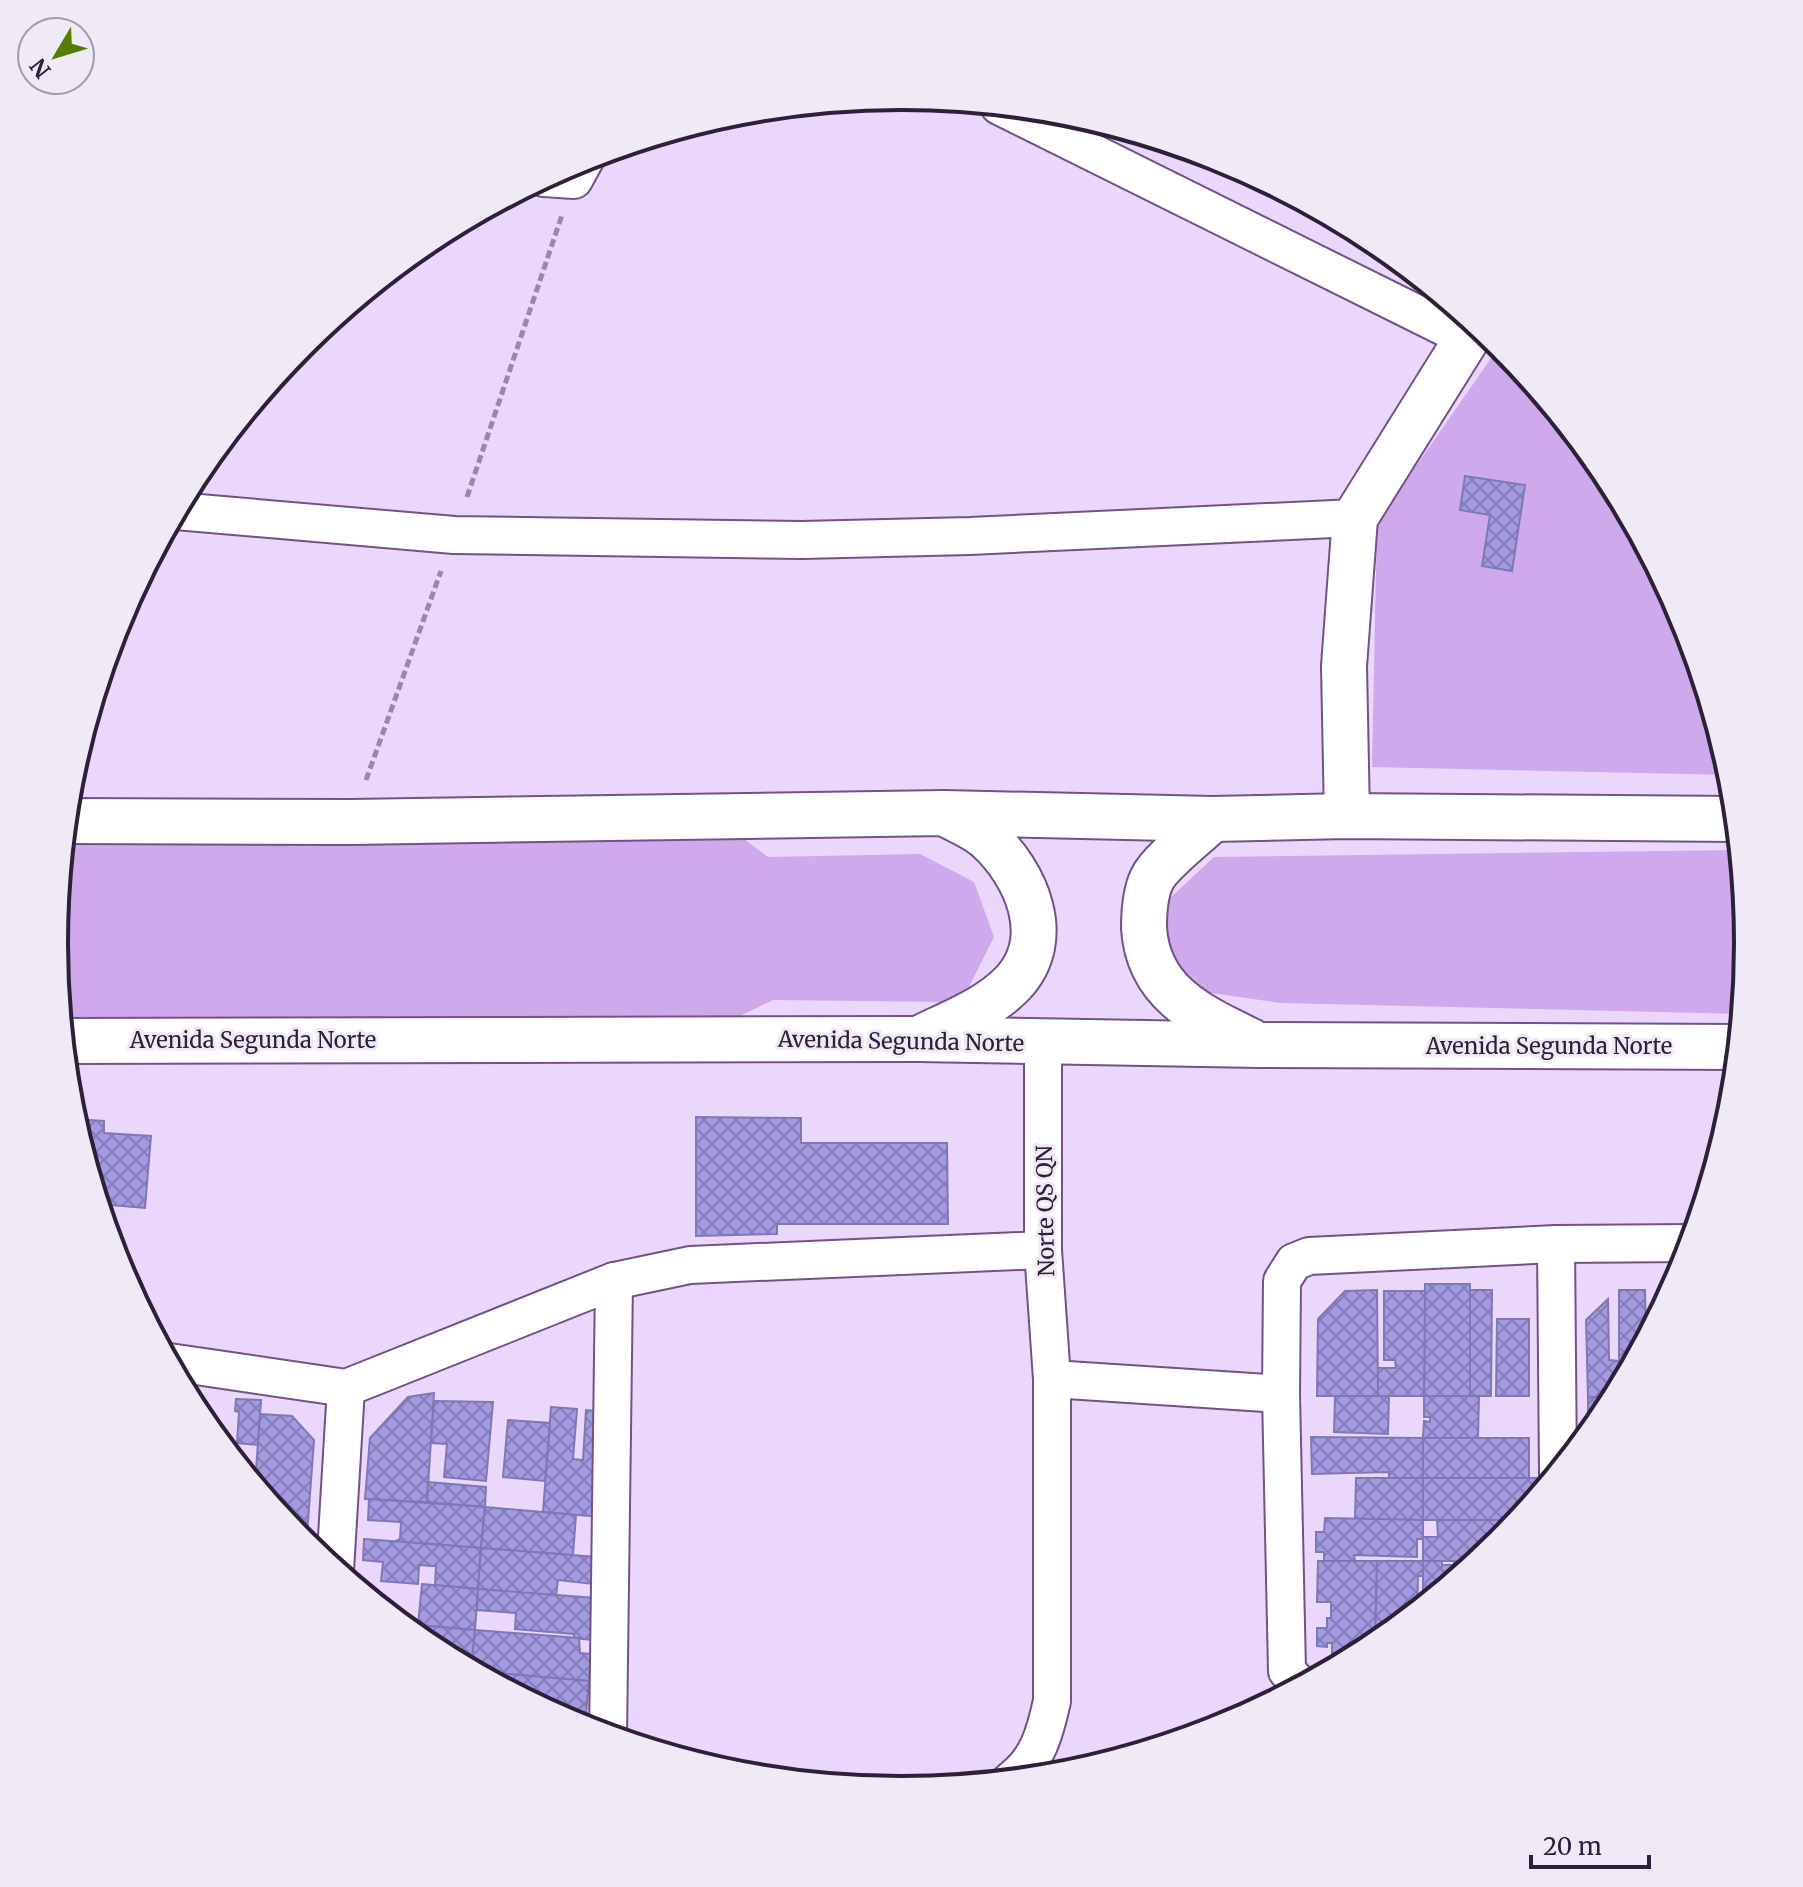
<svg xmlns="http://www.w3.org/2000/svg" width="1803" height="1887" font-family="Merriweather,serif">
<style>
.green{fill:#ceaaec}
.building{fill:url(#building-cross-hatch);stroke:#8077b5;stroke-width:2}
.lines{fill:none;stroke-linecap:round;stroke-linejoin:round}
.street-casing{stroke:#715289;stroke-width:40}
.secondary-casing{stroke:#715289;stroke-width:48}
.path{stroke:#9a88a8;stroke-width:5;stroke-dasharray:8 4;stroke-linecap:butt}
.street{stroke:#fff;stroke-width:36}
.secondary{stroke:#fff;stroke-width:44}
.labels{text-anchor:middle;dominant-baseline:central;stroke-width:6;stroke-linejoin:round;paint-order:stroke}
.street-label{font-size:22px;fill:#2d2038;stroke:#f0eaf7}
.rim{fill:none;stroke:#2d2038;stroke-width:4}
</style>
<defs>
<pattern id="building-cross-hatch" width="8" height="8" patternUnits="userSpaceOnUse" patternTransform="scale(2)"><rect width="8" height="8" fill="#a39ae2"/><path d="M0 0l8 8M0 8l8-8" fill="none" stroke="#857db8"/></pattern>
</defs>
<rect width="100%" height="100%" fill="#ebd6fc"/>
<!-- green -->
<g class="green">
<path d="M1501 344 1606 473 1685 620 1732 775 1372 767 1377 522Z"/>
<path d="M65 836H740L768 857 920 854 974 882 994 937 969 987 947 1002 773 1000 738 1017 61 1018 54 943Z"/>
<path d="M1740 850 1749 944 1742 1014 1280 1003 1191 990 1167 947 1168 900 1214 857Z"/>
</g>
<!-- building -->
<g class="building">
<path d="M1465 476 1525 485 1512 571 1482 566 1490 515 1460 510Z"/>
<path d="M696 1117 801 1118V1143H947L948 1224H777V1234L696 1236Z"/>
<path d="M73 1119 104 1121V1133L151 1136 145 1208 99 1204Z"/>
<path d="M1425 1284H1470V1396H1424Z"/>
<path d="M1377 1290 1378 1396H1317L1318 1319 1345 1291Z"/>
<path d="M1470 1290H1492L1491 1396H1470Z"/>
<path d="M1619 1290H1645L1646 1340 1616 1397H1588L1586 1320 1608 1299 1609 1360 1619 1361Z"/>
<path d="M1384 1291H1425L1424 1396H1378V1368H1396L1395 1360H1384Z"/>
<path d="M1497 1319H1529V1396H1496Z"/>
<path d="M434 1393 427 1502 365 1499 370 1438 408 1397Z"/>
<path d="M1335 1396H1389L1388 1434 1334 1432Z"/>
<path d="M1424 1396H1479L1478 1438H1423L1424 1421 1430 1422V1417H1424Z"/>
<path d="M1588 1397H1616L1606 1415H1588Z"/>
<path d="M236 1399 261 1400 258 1445 237 1443 239 1412 235 1411Z"/>
<path d="M434 1401 493 1402 486 1481 444 1477 447 1444 431 1443Z"/>
<path d="M551 1407 577 1409 573 1459 583 1460 586 1410 610 1412 601 1517 543 1512Z"/>
<path d="M260 1414 292 1416 314 1440 307 1535 294 1533 255 1485Z"/>
<path d="M508 1420 550 1423 545 1481 503 1477Z"/>
<path d="M1311 1437 1423 1438V1478H1389V1472L1312 1474Z"/>
<rect x="1423" y="1438" width="106" height="40"/>
<path d="M1356 1478H1423V1520L1355 1519Z"/>
<path d="M1423 1478H1540V1495L1519 1520H1423Z"/>
<path d="M428 1482 486 1487 485 1507 427 1502Z"/>
<path d="M369 1499 485 1507 481 1548 396 1541 400 1539 401 1522 368 1520Z"/>
<path d="M485 1507 576 1515 573 1555 481 1548Z"/>
<path d="M1325 1518 1423 1520V1539H1417V1557L1354 1555 1355 1561H1324V1552H1316V1532H1324Z"/>
<path d="M1437 1520H1519L1500 1543 1478 1561H1423V1537H1438Z"/>
<path d="M364 1539 481 1548 478 1589 435 1585 436 1566H432L419 1565 418 1584 381 1581 383 1562 363 1560Z"/>
<path d="M481 1548 596 1557 593 1584 558 1580 556 1596 478 1589Z"/>
<path d="M1318 1561H1377L1375 1646 1340 1666H1332V1643H1327V1647L1317 1646V1628H1327V1618H1331V1602H1317Z"/>
<path d="M1377 1561H1423V1576H1418L1417 1611 1375 1646Z"/>
<path d="M1423 1561H1442V1565H1454V1561H1470V1568L1423 1607Z"/>
<path d="M422 1584 478 1589 475 1630 418 1625Z"/>
<path d="M478 1589 595 1598 592 1640 574 1638V1634L515 1629 516 1613 477 1610Z"/>
<path d="M401 1624 475 1630 471 1670 430 1648Z"/>
<path d="M475 1630 579 1638 580 1653 591 1654 589 1681 474 1671 471 1670Z"/>
<path d="M474 1671 589 1681 586 1715 565 1713 564 1719Z"/>
</g>
<g class="lines">
<defs>
<g id="street">
<path d="M999 106 1466 338"/>
<path d="M544 178 574 180 586 158"/>
<path d="M176 511 454 535 802 540 970 536 1355 518"/>
<path d="M1556 1244 1558 1473"/>
<path d="M169 1362 346 1388 614 1281 690 1265 1043 1250"/>
<path d="M1052 1379 1281 1394"/>
<path d="M335 1570 346 1388"/>
<path d="M1301 1686 1287 1671 1281 1394 1282 1281 1294 1262 1309 1256 1556 1244 1692 1243"/>
<path d="M608 1736 614 1281"/>
<path d="M1011 1780C1038 1760 1045 1733 1052 1701V1379L1043 1250V1042"/>
</g>
<g id="secondary">
<path d="M1347 816 1344 666 1355 518 1476 324"/>
<path d="M1213 819C1198 833 1160 862 1152 879 1145 893 1144 913 1144 928 1148 993 1199 1016 1251 1041"/>
<path d="M66 821 351 822 944 813 1213 819 1347 816 1737 819"/>
<path d="M924 1036C955 1021 989 1008 1013 983 1055 938 1026 873 987 838 975 827 958 821 944 813"/>
<path d="M64 1041 918 1039 1259 1045 1739 1047"/>
</g>
</defs>
<!-- street casing -->
<use href="#street" class="street-casing"/>
<!-- secondary casing -->
<use href="#secondary" class="secondary-casing"/>
<!-- path -->
<g class="path">
<path d="M467 497 562 215"/>
<path d="M366 780 441 571"/>
</g>
<!-- street -->
<use href="#street" class="street"/>
<!-- secondary -->
<use href="#secondary" class="secondary"/>
</g>
<g class="labels">
<!-- street labels -->
<g class="street-label">
<text x="253" y="1040">Avenida Segunda Norte</text>
<text transform="translate(901 1041) rotate(1)">Avenida Segunda Norte</text>
<text x="1549" y="1046">Avenida Segunda Norte</text>
<text transform="translate(1045 1211) rotate(-91)">Norte QS QN</text>
</g>
</g>
<!-- crop -->
<path d="M0 0H1803V1887H0ZM68 943a833 833 0 1 1 1666 0a833 833 0 1 1-1666 0Z" fill="#f0eaf7" fill-rule="evenodd"/>
<path class="rim" d="M68 943a833 833 0 1 1 1666 0a833 833 0 1 1-1666 0Z"/>
<!-- north arrow -->
<g transform="translate(56 56) rotate(232)"><circle r="38" fill="#f0eaf7" stroke="#a299ab" stroke-width="2"/>
<path d="M0-6L14 30L0 20L-14 30Z" fill="#537e00"/>
<text y="-12" font-size="22" font-weight="bold" text-anchor="middle" fill="#2d2038">N</text>
</g>
<!-- scale -->
<path d="M1531 1855v12h118v-12" fill="none" stroke="#2d2038" stroke-width="4"/>
<text x="1543" y="1855" font-size="24" fill="#2d2038" stroke="#f0eaf7" stroke-width="6" paint-order="stroke">20 m</text>
</svg>
